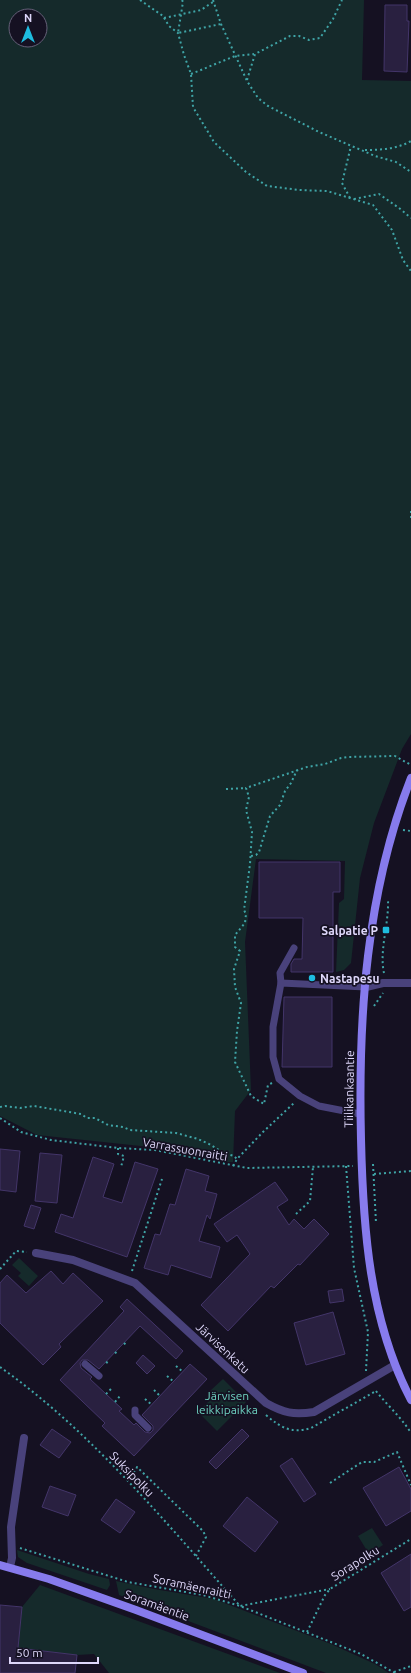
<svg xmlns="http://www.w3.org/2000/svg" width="411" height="1673" font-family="Ubuntu,sans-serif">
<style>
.green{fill:#152a2b;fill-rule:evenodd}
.building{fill:#292040;stroke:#433569}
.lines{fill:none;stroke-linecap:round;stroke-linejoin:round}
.path{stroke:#3fa4a6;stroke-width:2;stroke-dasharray:2 3;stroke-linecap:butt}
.lane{stroke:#49427b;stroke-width:7}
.street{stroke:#49427b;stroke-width:8}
.secondary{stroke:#877bed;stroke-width:8}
.poi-dot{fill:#1ebcdf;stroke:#151122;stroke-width:1.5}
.labels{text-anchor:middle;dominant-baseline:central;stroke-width:3.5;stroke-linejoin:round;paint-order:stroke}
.poi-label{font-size:12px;font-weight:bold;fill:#ded7fa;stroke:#151122;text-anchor:end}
.street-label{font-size:12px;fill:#ded7fa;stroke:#151122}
.park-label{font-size:12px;fill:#6dd0bf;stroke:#151122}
</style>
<rect width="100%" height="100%" fill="#151122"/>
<!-- green -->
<g class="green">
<path d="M0 0H364L362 80 411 81V734L402 749 374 823 360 878 351 963 344 970 336 972 339 903 344 899 345 861 256 859 245 942 251 1090 235 1111 233 1162H225L169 1149 37 1135 0 1116ZM16 16H40V40H16Z"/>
<path d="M19 1258 38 1276 29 1286 18 1276 21 1273 12 1265Z"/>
<path d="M223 1379 246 1402 217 1431 198 1412 214 1396 210 1391Z"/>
<path d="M372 1528 383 1545 369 1554 358 1536Z"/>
<path d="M17 1550 89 1574 109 1579 110 1585 107 1590 27 1563 18 1557Z"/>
<path d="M116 1581 154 1589 214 1599 331 1644 375 1664 389 1673H326L119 1595Z"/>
<path d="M40 1585 280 1673H109L94 1654 77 1655 18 1648 22 1607Z"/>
</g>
<!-- building -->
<g class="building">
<path d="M385 5H407V21H409L407 72 384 71Z"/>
<path d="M259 862H340V892H333V972H291V964L294 959H302L303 918H259Z"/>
<path d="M284 997H332V1067H282Z"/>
<path d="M0 1149 20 1151 16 1192 0 1190Z"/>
<path d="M40 1153 62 1155 57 1203 35 1201Z"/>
<path d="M93 1157 114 1164 103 1197 122 1203 135 1162 158 1169 127 1257 55 1232 61 1214 73 1218Z"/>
<path d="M186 1169 209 1176 205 1191 217 1194 210 1219 207 1215 199 1241 220 1247 211 1278 171 1265 168 1275 144 1268 155 1234 160 1235 170 1204 175 1205Z"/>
<path d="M275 1182 288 1200 277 1207 289 1225 294 1219 304 1229 314 1219 329 1234 300 1265 298 1264 274 1288 271 1286 228 1331 201 1305 250 1254 237 1235 227 1242 214 1224Z"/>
<path d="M31 1205 41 1208 34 1229 24 1226Z"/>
<path d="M51 1271 63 1284 73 1273 103 1301 59 1344 61 1347 43 1365 0 1323V1283L7 1275 26 1293Z"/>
<path d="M342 1289 344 1301 330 1303 328 1291Z"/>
<path d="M127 1299 183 1351 176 1359 140 1326 99 1369 88 1360H82L80 1363 81 1368 92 1377 90 1379 122 1409 119 1411 134 1425 136 1423 145 1432 150 1433 153 1430V1426L142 1415 190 1364 207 1379 134 1456 102 1426 105 1423 60 1380 124 1311 120 1307Z"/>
<path d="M333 1312 345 1354 306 1365 294 1323Z"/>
<path d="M143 1355 155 1366 147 1374 136 1363Z"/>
<path d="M52 1429 71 1442 59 1458 40 1445Z"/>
<path d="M242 1429 249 1436 216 1469 209 1462Z"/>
<path d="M292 1458 316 1494 304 1502 280 1466Z"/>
<path d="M399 1467 411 1489V1511L386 1526 363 1488Z"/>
<path d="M50 1486 76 1495 68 1516 42 1507Z"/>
<path d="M247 1497 278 1522 255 1552 223 1526Z"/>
<path d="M116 1499 135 1512 120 1533 101 1520Z"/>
<path d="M411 1554V1607L404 1611 381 1573Z"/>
<path d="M0 1605 22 1607 18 1648 77 1655 75 1673H0Z"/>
</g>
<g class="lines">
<!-- path -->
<g class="path">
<path d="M140 0 163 16 169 26 178 33 184 55 191 74 193 107 214 142 246 172 267 186 299 190 327 191 373 205 392 230 403 260 411 271"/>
<path d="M182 0 183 2 178 33 221 24"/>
<path d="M213 0 221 24 247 81 258 98 268 106 319 132 375 156 396 162 411 172"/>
<path d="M164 18 201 10 213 2"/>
<path d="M191 74 235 56 254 54"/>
<path d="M247 80 255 54 290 36H299L309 40 320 38 333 19 342 0"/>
<path d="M365 150C381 150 397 149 411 141"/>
<path d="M350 198 342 183 351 146"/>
<path d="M354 199 379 194 399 208 411 218"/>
<path d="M411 511V519"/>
<path d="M226 789 246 788"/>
<path d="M403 830 411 831"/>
<path d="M251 856 256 855 259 852 270 816 280 805 285 791 291 783 297 770"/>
<path d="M384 973C379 951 389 924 388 900"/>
<path d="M374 1006 383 993"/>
<path d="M272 1083 268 1085 264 1104 251 1096 235 1062 237 1031 241 1003 235 987 234 969 240 951 235 947V935L245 923 246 914 244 910 250 864 252 832 246 810 249 797 246 788 307 767 325 764 341 758 348 757 395 756 411 765"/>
<path d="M0 1107 5 1106 20 1108 34 1106 81 1114 87 1118H95L108 1125 123 1127 130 1130 176 1133 198 1139 209 1144 224 1153 234 1156 237 1159"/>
<path d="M0 1118 21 1132 51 1140 118 1148 155 1150 247 1168 353 1166"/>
<path d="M118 1148V1154L124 1156 121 1167"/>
<path d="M373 1164 376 1223"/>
<path d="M233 1166 237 1159 263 1132 294 1103"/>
<path d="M346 1166 354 1268 368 1332 366 1371"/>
<path d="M374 1174 411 1171"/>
<path d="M296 1214 310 1201 313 1167"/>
<path d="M0 1269 16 1251 27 1252"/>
<path d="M132 1271 162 1179"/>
<path d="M124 1343 127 1346"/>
<path d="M115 1352 118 1355"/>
<path d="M106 1362 110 1364"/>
<path d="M176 1366 183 1372"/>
<path d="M0 1367C92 1432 166 1523 240 1606L330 1589"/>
<path d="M167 1376 174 1382"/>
<path d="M154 1390 160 1396"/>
<path d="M376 1391C387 1405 401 1417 411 1433"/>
<path d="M106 1394 112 1388"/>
<path d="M145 1399 152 1405"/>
<path d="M115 1402 120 1396"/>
<path d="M266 1415C281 1428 292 1434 311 1428L376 1391"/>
<path d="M126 1479 136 1470 137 1467 203 1531 206 1537 196 1556"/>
<path d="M330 1483 362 1462H374L397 1452 411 1485"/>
<path d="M20 1548 128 1582 203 1595 240 1606 361 1654 395 1673"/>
<path d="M307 1632 325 1595 330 1589 411 1539"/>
<path d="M394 1672 411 1666"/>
</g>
<!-- lane -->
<g class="lane">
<path d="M281 983 280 973 294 948"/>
<path d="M360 1114 319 1106 300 1096 279 1079 273 1057V1027L281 983 366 987"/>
<path d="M85 1364 99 1376"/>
<path d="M135 1410V1415L148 1428"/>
</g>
<!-- street -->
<g class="street">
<path d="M366 987 383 983H411"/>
<path d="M36 1253 73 1260 135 1283 266 1403C284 1413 293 1415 314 1412L395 1365"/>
<path d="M10 1567 12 1558 11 1527 24 1438"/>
</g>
<!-- secondary -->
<g class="secondary">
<path d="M411 778C366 892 358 1018 361 1139 363 1228 369 1319 411 1400"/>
<path d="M0 1565 49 1579 136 1610 303 1673"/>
</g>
</g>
<!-- markers -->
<g class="poi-dot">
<rect x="382" y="926" width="8" height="8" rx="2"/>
<circle cx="312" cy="978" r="4"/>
</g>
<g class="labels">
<!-- poi labels -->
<g class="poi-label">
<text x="378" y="930">Salpatie P</text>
<text x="320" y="978" text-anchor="start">Nastapesu</text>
</g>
<!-- street labels -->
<g class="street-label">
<text transform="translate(349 1089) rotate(-89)">Tiilikankaantie</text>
<text transform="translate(185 1149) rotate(10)">Varrassuonraitti</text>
<text transform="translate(223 1348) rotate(43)">Järvisenkatu</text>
<text transform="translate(132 1474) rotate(46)">Suksipolku</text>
<text transform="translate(355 1563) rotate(-32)">Sorapolku</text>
<text transform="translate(192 1586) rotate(12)">Soramäenraitti</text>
<text transform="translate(157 1605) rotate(20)">Soramäentie</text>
</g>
<!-- park labels -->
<g class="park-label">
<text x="227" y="1395">Järvisen<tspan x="227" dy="14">leikkipaikka</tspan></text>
</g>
</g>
<!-- north arrow -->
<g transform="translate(28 28)"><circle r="19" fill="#151122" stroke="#656078"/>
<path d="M0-3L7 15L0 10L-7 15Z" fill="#1ebcdf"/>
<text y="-6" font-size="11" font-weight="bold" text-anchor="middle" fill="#ded7fa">N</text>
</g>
<!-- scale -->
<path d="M10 1657v6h88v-6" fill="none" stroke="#ded7fa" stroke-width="2"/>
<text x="16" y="1657" font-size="12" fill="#ded7fa" stroke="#151122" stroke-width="3" paint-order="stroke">50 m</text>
</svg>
